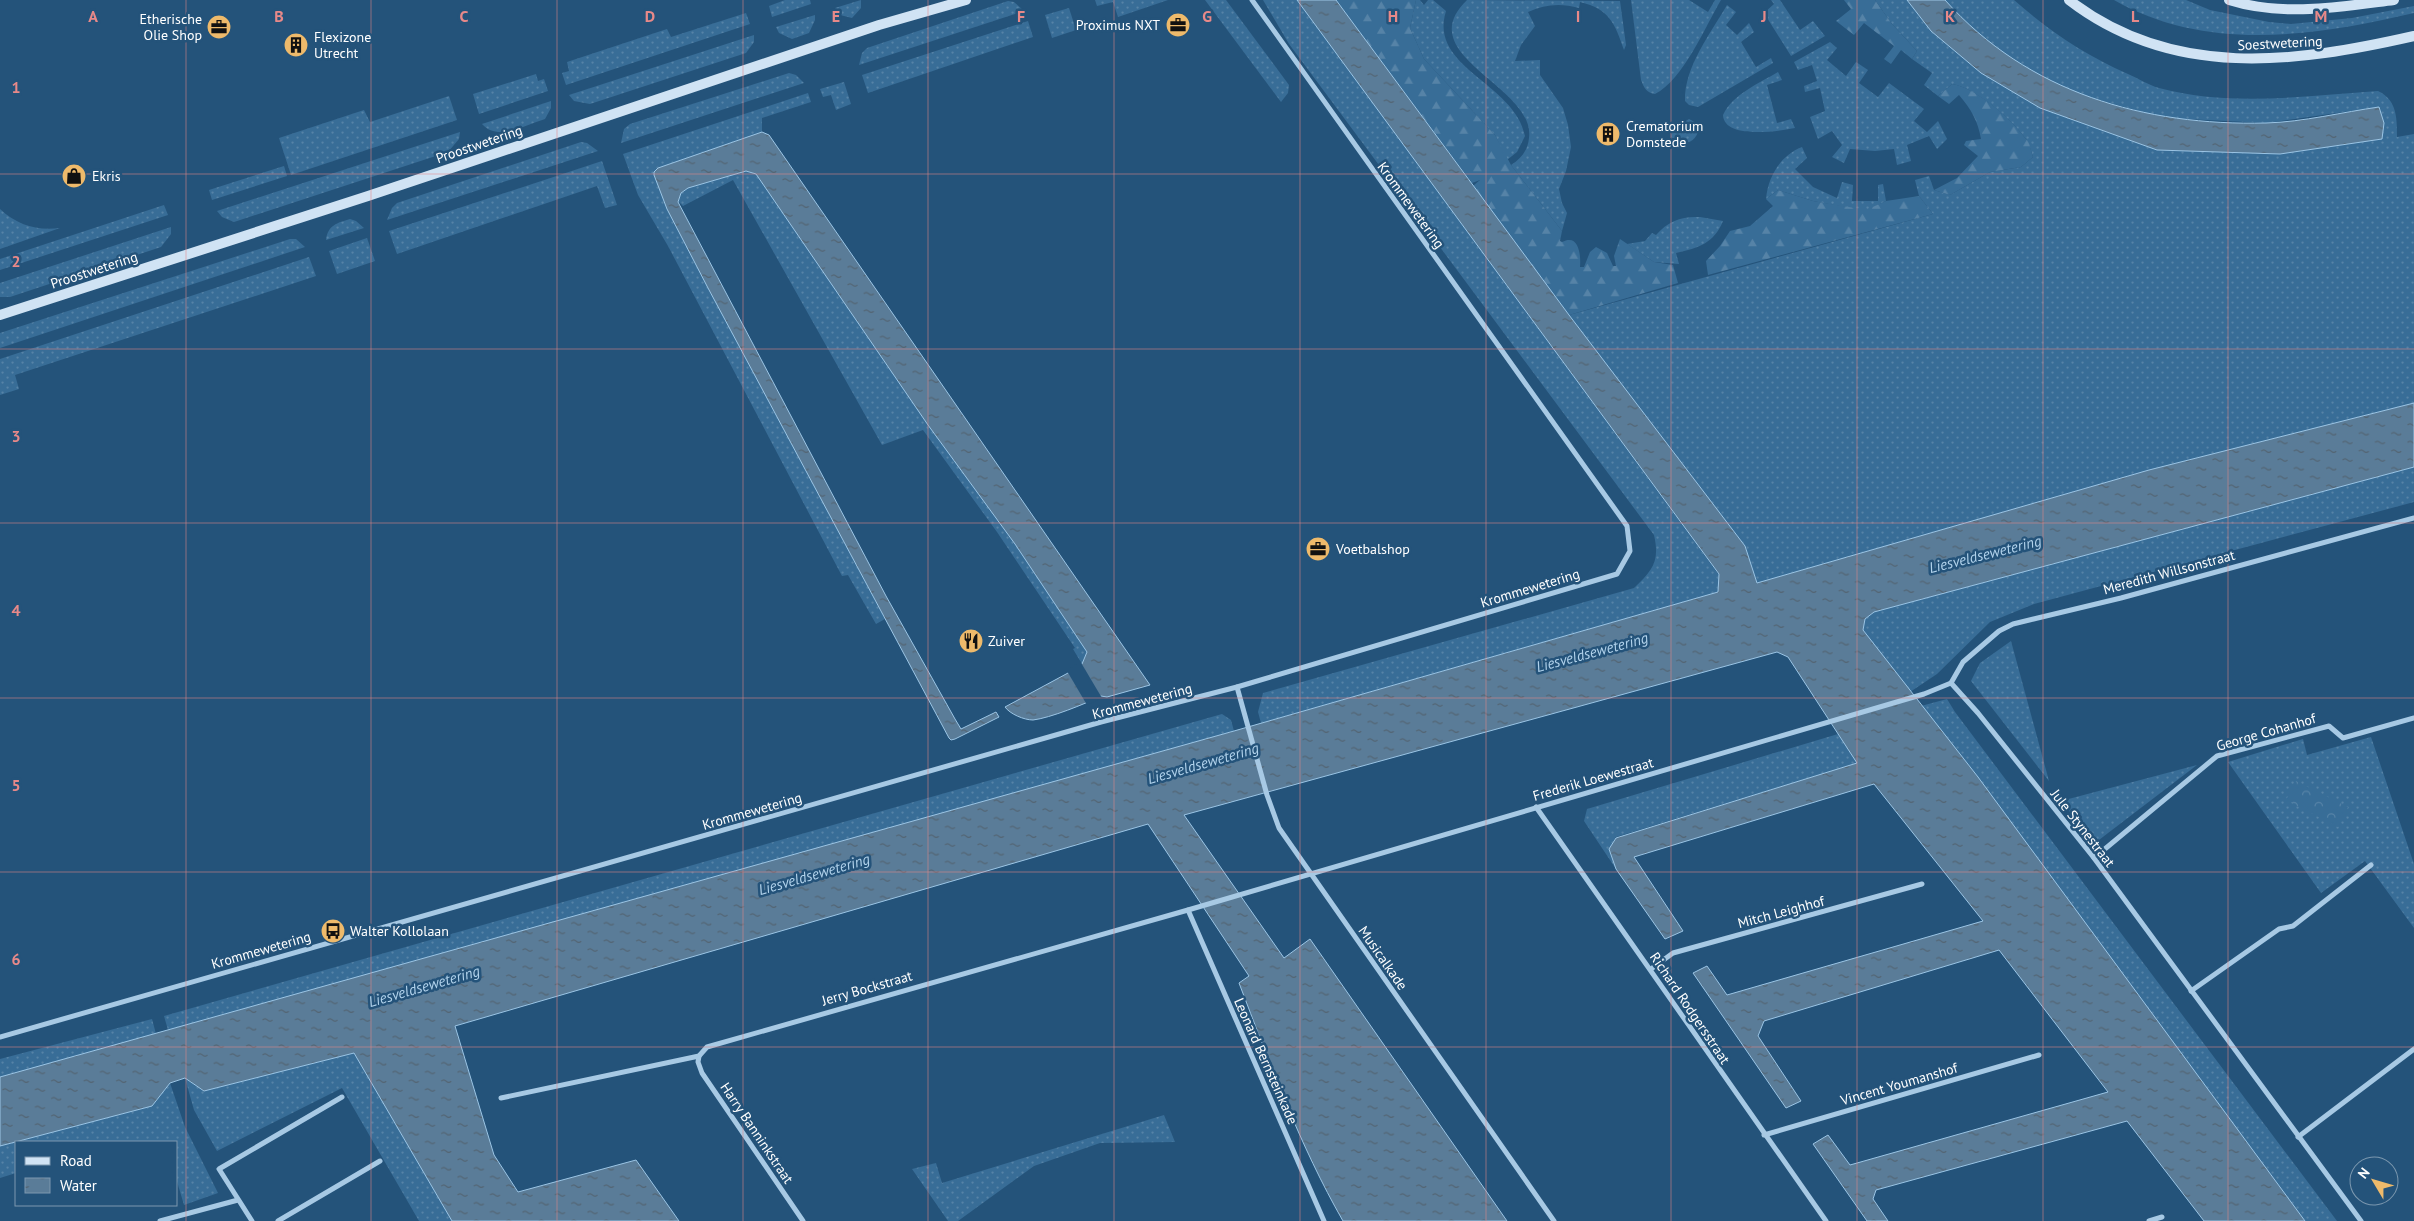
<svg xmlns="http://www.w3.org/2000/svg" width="2414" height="1221" font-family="'PT Sans',sans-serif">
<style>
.grass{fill:url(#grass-dots)}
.forest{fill:url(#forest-firs)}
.park{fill:url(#park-crowns)}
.water{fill:url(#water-ripples);stroke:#9bc5e5}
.pier{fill:#24537a}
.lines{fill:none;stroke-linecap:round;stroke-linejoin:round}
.street{stroke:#a7c9e4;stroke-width:5}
.secondary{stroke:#d0e3f4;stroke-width:10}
.grid{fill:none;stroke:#e88989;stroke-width:1;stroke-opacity:0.55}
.labels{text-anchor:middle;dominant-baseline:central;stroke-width:5;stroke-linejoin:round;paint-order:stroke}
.poi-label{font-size:14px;fill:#fff;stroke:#24537a;text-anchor:start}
.street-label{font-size:14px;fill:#fff;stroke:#24537a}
.water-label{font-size:15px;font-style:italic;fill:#b2d3ec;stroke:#24537a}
.grid-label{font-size:16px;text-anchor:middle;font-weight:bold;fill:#e88989;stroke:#24537a;stroke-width:5;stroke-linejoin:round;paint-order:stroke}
</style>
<defs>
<pattern id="grass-dots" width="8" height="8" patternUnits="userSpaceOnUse" patternTransform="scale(1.25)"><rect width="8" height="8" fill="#386d97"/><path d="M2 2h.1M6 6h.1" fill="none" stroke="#5683a7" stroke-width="1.8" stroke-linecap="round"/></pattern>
<pattern id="forest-firs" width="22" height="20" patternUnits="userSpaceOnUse" patternTransform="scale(1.25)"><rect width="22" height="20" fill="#386d97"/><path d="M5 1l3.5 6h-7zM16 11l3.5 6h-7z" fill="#5683a7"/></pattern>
<pattern id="park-crowns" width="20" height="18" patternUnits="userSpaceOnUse" patternTransform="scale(1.25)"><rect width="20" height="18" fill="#386d97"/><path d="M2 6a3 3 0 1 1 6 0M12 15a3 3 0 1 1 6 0" fill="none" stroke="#5683a7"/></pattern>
<pattern id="water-ripples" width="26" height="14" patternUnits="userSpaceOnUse" patternTransform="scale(1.25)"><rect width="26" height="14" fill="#5a7c98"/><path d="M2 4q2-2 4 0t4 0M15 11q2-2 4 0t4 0" fill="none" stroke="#536472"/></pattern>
</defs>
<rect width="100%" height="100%" fill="#24537a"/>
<!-- grass -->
<g class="grass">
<path d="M785 0H810L811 4 772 17 769 6Z"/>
<path d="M861 0V8L852 18 840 15 835 8Z"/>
<path d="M1095 0H1168L1118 17 1113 2 1097 6Z"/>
<path d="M1205 0H1226L1289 85 1288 93 1281 102Z"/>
<path d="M1263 0H1297L1719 575 1718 592 1261 723 1258 712 1263 693 1634 588C1653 570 1660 561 1654 535L1289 44Z"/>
<path d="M1416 0H1420L1424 5 1428 0H1433L1446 11C1428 68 1515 83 1525 136L1517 152 1507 160 1495 135 1424 59 1410 28Z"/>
<path d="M1467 0 1620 1 1626 45 1624 50C1615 24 1610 9 1580 2L1579 8C1561 3 1545 4 1528 12L1535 26 1521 45 1515 61 1540 60V75L1563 108 1568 125 1571 147 1566 171 1559 189 1562 203 1567 213 1562 231 1511 165C1521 159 1528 150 1529 138 1536 86 1409 56 1467 0Z"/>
<path d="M1631 0H1689L1708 12 1715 0H1721C1705 27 1683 80 1655 94 1647 93 1644 88 1641 80Z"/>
<path d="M1771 0H1780L1800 30 1813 21 1825 36 1791 56 1764 13 1774 4Z"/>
<path d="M1875 0H1907L1931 31 1981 73 2040 108 2157 150 2280 154 2381 139 2379 107 2267 123 2164 118 2088 97 2049 81 2009 57 1973 29 1945 0H2014C2049 31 2085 55 2128 74 2138 78 2148 85 2159 88 2230 107 2305 96 2378 91 2397 100 2397 118 2397 137L2414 134V403L2149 470 1757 583 1745 546 1569 315 1933 214 1919 196 1915 180 1929 176 1934 190 1950 195 1990 172 2021 167 2033 157C2031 151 2029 143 2026 139 2011 119 1976 88 1952 84L1938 96 1924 85 1932 73 1912 59 1917 51 1892 24Z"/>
<path d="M2114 0H2186L2210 10 2269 22 2291 24 2352 18 2414 6V13C2315 36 2207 53 2114 0Z"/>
<path d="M1008 1 1014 2 1024 11 859 65 862 53 867 48Z"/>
<path d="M1727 5 1736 12 1726 25 1737 35 1749 23 1754 32 1741 42 1756 67 1771 58 1773 63 1698 107 1689 105 1685 101C1684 67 1711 33 1727 5Z"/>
<path d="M1069 8 1076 30 1052 38 1045 15Z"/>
<path d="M746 13 750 24 566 85 562 73 569 71 567 62 667 29 671 37Z"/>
<path d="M815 15V20L809 33 792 39 779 33 776 27Z"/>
<path d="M1028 21 1033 37 868 93 862 75Z"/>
<path d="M754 35V42L746 53 590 104 574 101 569 95Z"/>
<path d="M1830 42 1837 48 1827 60 1846 76 1856 62 1868 70 1859 83 1878 97 1889 83 1924 109 1914 121 1927 132 1938 121 1947 139 1937 149 1929 136 1907 145 1911 161 1897 165 1894 149 1875 151 1850 149 1844 163 1832 157 1842 145 1832 131 1818 139 1810 117 1825 111 1820 88 1805 92 1804 86 1817 81 1812 65 1798 70 1794 62Z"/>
<path d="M1778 72 1782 80 1767 85 1777 123 1791 119 1795 128C1780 131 1724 140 1723 115 1733 94 1758 84 1778 72Z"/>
<path d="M789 73 796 75 804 83 621 143 624 129 630 124Z"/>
<path d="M536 74 538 81 544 79 548 91 479 114 473 94Z"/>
<path d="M844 82 851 104 836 110 831 95 823 97 820 89Z"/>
<path d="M808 93 811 102 762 118V132L658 168 667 209 885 619 876 624 848 575 842 576 668 246 638 195 623 154Z"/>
<path d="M449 96 457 120 291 175 279 138 364 110 370 122Z"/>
<path d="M551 101V108L545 119C525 125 498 142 482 124Z"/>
<path d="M1689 119 1700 125C1697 142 1686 148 1671 137L1672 130Z"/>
<path d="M460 132 459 139 448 152 234 222 222 217 217 211Z"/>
<path d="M581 142 587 143 598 151 387 220 392 208 397 203Z"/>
<path d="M1802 147 1807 158 1795 169 1813 187 1837 198 1842 182 1853 185 1852 201H1878V185L1883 184 1886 201 1866 211 1813 201 1778 190 1766 199C1768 176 1781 155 1802 147Z"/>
<path d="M602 161 617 205 605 208 597 186 397 254 389 231Z"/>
<path d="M284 166 287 176 212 200 209 190Z"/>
<path d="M746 171 756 174 928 425 1015 544 1087 652 1082 664 1073 649 1075 648 997 532 923 430 882 445 733 180 683 206 678 201 681 193 688 188Z"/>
<path d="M164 205 168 215 0 270V259Z"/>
<path d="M0 209C17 225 37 231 60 228L0 249Z"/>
<path d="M1700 217 1723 221C1714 243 1699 248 1676 253L1679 264 1654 262 1627 244 1645 241 1652 233 1656 235C1668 221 1682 216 1700 217Z"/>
<path d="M350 219 356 221 364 228 326 240C328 225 337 223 350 219Z"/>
<path d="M171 227V234L161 247 10 297H0V283Z"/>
<path d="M367 238 375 261 337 274 329 251Z"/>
<path d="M290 239H296L305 247 0 348V333Z"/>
<path d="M309 257 316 276 15 375 19 389 0 395V359Z"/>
<path d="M2414 467V502L2034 604 1990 622 1937 674 1910 692 1863 630 1865 619 1874 612Z"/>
<path d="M2011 641 2049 781 1971 681 1980 663Z"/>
<path d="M1947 699 1955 712 2337 1221H2305L1921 706Z"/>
<path d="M1222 714 1231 720 1234 731 168 1030 164 1016Z"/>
<path d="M1838 734 1857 763 1616 837 1609 849 1616 869 1584 821 1587 809Z"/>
<path d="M2371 737 2414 864V928L2365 861 2321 893 2228 762 2303 739 2307 755Z"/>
<path d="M2197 765 2095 843 2061 801Z"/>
<path d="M152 1019 156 1034 0 1077V1059Z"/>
<path d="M354 1053 452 1221H419L342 1088 217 1151 194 1110 185 1078 204 1091Z"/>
<path d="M170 1083 185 1127 218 1193 184 1205 176 1178V1142H16V1173L0 1178V1146L152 1106Z"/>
<path d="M1164 1115 1175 1142 1100 1143 1034 1166 958 1221H948L912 1169 936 1163 942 1183Z"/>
</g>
<!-- forest -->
<g class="forest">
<path d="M1336 0H1416L1410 28 1424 59 1495 135 1511 165 1562 231 1560 241 1562 242C1579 233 1581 255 1580 267H1584L1590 252 1596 247 1607 253 1613 266H1616L1614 256 1620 239 1654 262 1673 265 1678 283 1569 315 1473 186 1480 180 1472 183Z"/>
<path d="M1844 0H1875L1892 24 1917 51 1912 59 1901 50 1891 64 1884 59 1894 46 1864 23 1854 35 1836 21 1851 9Z"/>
<path d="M1952 84C1977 88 2011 119 2026 139 2030 143 2031 151 2033 157L2021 167 1990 172 1950 195 1934 190 1957 178 1978 156 1964 145 1966 141 1981 139C1978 121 1971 109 1959 95L1949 104 1938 96Z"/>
<path d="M1778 190 1813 201 1866 210 1886 201 1919 196 1933 214 1708 275 1706 261 1720 246 1730 231 1750 226 1773 206 1766 199Z"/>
</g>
<!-- park -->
<path class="park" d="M2296 781 2348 807 2338 827 2286 800Z"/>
<!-- water -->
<g class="water">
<path d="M1297 0H1336L1569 315 1745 546 1757 583 2149 470 2414 403V467L1874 612 1865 619 1863 630 1978 777 2305 1221H2204L2127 1121 1876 1190 1873 1199 1888 1221H1867L1813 1144 1828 1135 1850 1165 2108 1092 1999 950 1764 1021 1758 1036 1801 1101 1786 1108 1693 973 1707 966 1727 995 1983 921 1874 784 1634 857 1683 931 1665 939 1616 869 1609 849 1616 838 1857 763 1788 657 1777 652 1184 815 1284 958 1310 939 1507 1221H1343C1300 1146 1270 1064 1239 983L1249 976 1148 824 455 1026 494 1155 518 1192 636 1160 679 1221H452L354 1053 204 1091 185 1078 170 1083 152 1106 0 1146V1077L1234 731 1718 592 1719 574Z"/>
<path d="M1907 0H1945C2028 93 2145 126 2266 123 2303 122 2343 112 2379 107L2384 123 2382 139 2280 154 2157 150 2040 108 1981 73 1931 31Z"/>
<path d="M762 132 769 135 1150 685 1107 697 1101 696C1085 704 1050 718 1033 720 1024 720 1010 714 1005 707L1068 673 1082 664 1087 652 1015 544 928 425 756 174 746 171 688 188 681 193 678 202 886 596 955 719 961 729 996 712 999 717 955 739 951 740 949 738 708 288 667 209 654 175V172L658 168Z"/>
</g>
<!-- pier -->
<path class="pier" d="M1080 661 1102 698 1087 705 1067 671Z"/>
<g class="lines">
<!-- street -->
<g class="street">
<path d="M1951 683 1978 713 2094 858 2361 1221"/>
<path d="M1951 683 1963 662 1999 631 2013 624 2121 598 2414 518"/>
<path d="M1237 687 1267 795 1279 828 1554 1221"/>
<path d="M1536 807 1826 1221"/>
<path d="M2094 858 2217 756 2329 726 2343 738 2414 718"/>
<path d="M1188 910 1324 1221"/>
<path d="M1651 969 1673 953 1922 884"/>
<path d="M2191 991 2279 929 2293 926 2371 865"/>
<path d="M0 1037 1101 722 1237 687 1617 574 1630 551 1627 526 1252 0"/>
<path d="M699 1056 698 1062 702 1073 803 1221"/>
<path d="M501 1098 699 1056 707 1047 1188 910 1924 694 1951 683"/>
<path d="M1764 1135 2039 1055"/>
<path d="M2298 1137 2414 1049"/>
<path d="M160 1221 238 1200"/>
<path d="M252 1221 219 1169 342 1097"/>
<path d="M278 1221 380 1161"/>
<path d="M2149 1221 2162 1217"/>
</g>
<!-- secondary -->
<g class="secondary">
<path d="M2069 0C2173 80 2295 63 2414 36"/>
<path d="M2229 0C2283 17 2339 7 2394 0"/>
<path d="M0 315 368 196 879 25 966 0"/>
</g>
</g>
<!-- grid -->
<path class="grid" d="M186 0V1221M371 0V1221M557 0V1221M743 0V1221M928 0V1221M1114 0V1221M1300 0V1221M1486 0V1221M1671 0V1221M1857 0V1221M2043 0V1221M2228 0V1221M0 174H2414M0 349H2414M0 523H2414M0 698H2414M0 872H2414M0 1047H2414"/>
<!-- icons -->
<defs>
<symbol id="office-disc" viewBox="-11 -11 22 22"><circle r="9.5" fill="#eeba6b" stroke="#24537a"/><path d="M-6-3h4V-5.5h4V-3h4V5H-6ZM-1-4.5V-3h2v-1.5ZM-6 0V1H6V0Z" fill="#111"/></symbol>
<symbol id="building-disc" viewBox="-11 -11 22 22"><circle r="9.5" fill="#eeba6b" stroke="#24537a"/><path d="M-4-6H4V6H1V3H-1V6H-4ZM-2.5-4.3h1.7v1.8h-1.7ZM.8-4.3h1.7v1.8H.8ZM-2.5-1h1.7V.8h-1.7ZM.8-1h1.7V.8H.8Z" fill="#111"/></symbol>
<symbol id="shop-disc" viewBox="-11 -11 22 22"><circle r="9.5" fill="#eeba6b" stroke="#24537a"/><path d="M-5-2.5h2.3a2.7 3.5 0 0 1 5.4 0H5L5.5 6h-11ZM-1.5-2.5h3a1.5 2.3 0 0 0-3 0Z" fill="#111"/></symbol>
<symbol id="restaurant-disc" viewBox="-11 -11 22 22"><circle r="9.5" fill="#eeba6b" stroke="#24537a"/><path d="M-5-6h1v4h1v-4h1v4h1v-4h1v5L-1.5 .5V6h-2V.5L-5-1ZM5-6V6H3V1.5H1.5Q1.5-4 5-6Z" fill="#111"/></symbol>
<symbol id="bus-disc" viewBox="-11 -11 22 22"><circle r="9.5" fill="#eeba6b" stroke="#24537a"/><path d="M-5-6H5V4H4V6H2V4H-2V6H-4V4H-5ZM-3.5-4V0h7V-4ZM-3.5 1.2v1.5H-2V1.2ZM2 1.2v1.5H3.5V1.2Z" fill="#111"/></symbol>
</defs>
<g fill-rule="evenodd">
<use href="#office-disc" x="1164" y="11" width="28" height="28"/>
<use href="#office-disc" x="205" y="13" width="28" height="28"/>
<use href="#building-disc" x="282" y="31" width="28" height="28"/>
<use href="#building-disc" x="1594" y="120" width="28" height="28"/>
<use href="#shop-disc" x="60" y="162" width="28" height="28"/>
<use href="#office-disc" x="1304" y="535" width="28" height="28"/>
<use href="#restaurant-disc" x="957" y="627" width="28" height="28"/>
<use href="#bus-disc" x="319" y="917" width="28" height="28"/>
</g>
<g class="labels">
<!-- poi labels -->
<g class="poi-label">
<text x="202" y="19" text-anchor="end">Etherische<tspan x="202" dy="16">Olie Shop</tspan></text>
<text x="1160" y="25" text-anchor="end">Proximus NXT</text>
<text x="314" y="37">Flexizone<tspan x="314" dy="16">Utrecht</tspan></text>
<text x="1626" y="126">Crematorium<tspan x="1626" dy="16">Domstede</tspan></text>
<text x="92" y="176">Ekris</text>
<text x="1336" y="549">Voetbalshop</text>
<text x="988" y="641">Zuiver</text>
<text x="350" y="931">Walter Kollolaan</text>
</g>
<!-- street labels -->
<g class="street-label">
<text transform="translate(2280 43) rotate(-3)">Soestwetering</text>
<text transform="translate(479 144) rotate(-19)">Proostwetering</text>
<text transform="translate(1411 205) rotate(54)">Krommewetering</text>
<text transform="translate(94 270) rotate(-18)">Proostwetering</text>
<text transform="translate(2169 572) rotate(-15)">Meredith Willsonstraat</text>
<text transform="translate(1530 588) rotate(-17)">Krommewetering</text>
<text transform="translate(1142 701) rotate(-15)">Krommewetering</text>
<text transform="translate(2266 732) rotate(-16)">George Cohanhof</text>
<text transform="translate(1593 779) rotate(-16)">Frederik Loewestraat</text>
<text transform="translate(752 811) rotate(-16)">Krommewetering</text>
<text transform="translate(2083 828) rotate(52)">Jule Stynestraat</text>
<text transform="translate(1781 912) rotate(-15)">Mitch Leighhof</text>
<text transform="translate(261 950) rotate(-16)">Krommewetering</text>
<text transform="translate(1383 958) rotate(55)">Musicalkade</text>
<text transform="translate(867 988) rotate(-16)">Jerry Bockstraat</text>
<text transform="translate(1690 1008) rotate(56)">Richard Rodgersstraat</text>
<text transform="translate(1266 1061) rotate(66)">Leonard Bernsteinkade</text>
<text transform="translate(1899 1084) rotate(-16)">Vincent Youmanshof</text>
<text transform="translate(757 1133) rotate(56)">Harry Banninkstraat</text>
</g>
<!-- water labels -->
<g class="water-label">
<text transform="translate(1985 554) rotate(-14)">Liesveldsewetering</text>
<text transform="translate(1592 652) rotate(-15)">Liesveldsewetering</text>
<text transform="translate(1203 763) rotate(-16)">Liesveldsewetering</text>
<text transform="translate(814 874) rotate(-16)">Liesveldsewetering</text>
<text transform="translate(424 986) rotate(-16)">Liesveldsewetering</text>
</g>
</g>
<g class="grid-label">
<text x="93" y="22">A</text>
<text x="279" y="22">B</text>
<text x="464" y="22">C</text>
<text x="650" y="22">D</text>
<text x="836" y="22">E</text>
<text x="1021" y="22">F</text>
<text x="1207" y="22">G</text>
<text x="1393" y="22">H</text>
<text x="1578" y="22">I</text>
<text x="1764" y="22">J</text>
<text x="1950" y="22">K</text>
<text x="2135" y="22">L</text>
<text x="2321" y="22">M</text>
<text x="16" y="93">1</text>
<text x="16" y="267">2</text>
<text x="16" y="442">3</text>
<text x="16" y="616">4</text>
<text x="16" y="791">5</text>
<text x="16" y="965">6</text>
</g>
<!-- legend -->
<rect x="15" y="1141" width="162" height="65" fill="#24537a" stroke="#7c98af"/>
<rect x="25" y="1157" width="25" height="8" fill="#d0e3f4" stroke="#7c98af"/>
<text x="60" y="1166" font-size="15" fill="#ffffff">Road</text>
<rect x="25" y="1178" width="25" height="15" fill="url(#water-ripples)" stroke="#7c98af"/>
<text x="60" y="1191" font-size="15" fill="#ffffff">Water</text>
<!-- north arrow -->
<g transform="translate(2374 1181) rotate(308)"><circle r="24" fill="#24537a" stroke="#7c98af"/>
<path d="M0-4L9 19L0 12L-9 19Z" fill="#eeba6b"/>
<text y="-8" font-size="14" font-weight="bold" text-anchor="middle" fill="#ffffff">N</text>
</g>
</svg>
